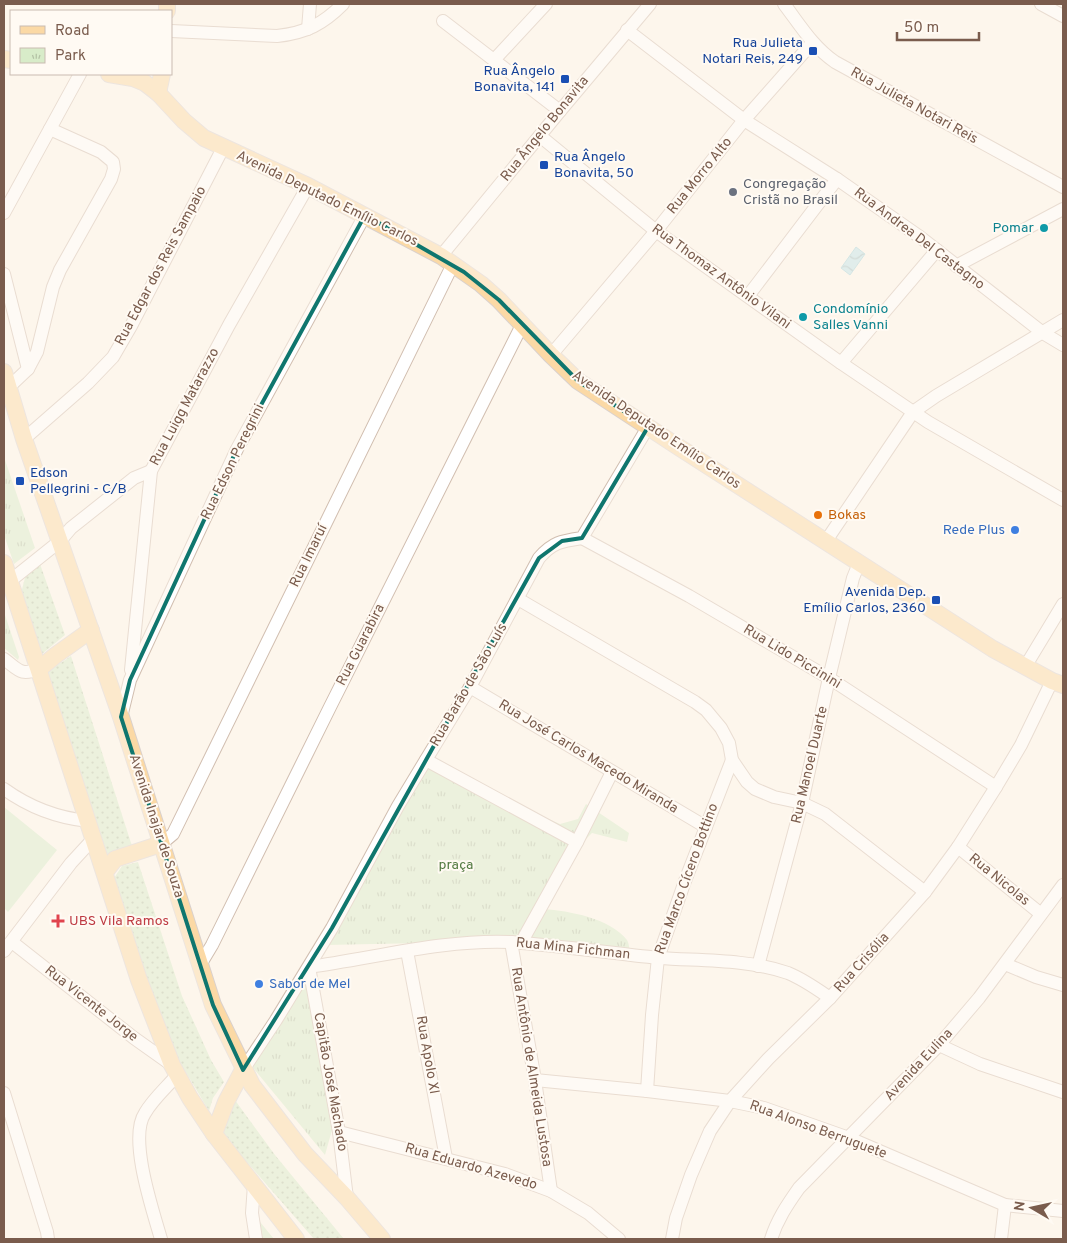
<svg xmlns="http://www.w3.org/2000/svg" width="1067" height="1243" font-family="Overpass,sans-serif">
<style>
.grass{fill:url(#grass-dots)}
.park{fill:url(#park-tufts)}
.pitch{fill:#d8ecc9}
.water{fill:url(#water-waves);stroke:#a5d3da}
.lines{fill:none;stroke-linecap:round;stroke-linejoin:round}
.minor-casing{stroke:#d1beb0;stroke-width:14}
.major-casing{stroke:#dad1cd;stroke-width:18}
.minor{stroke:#fff;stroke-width:12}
.major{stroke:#fbd9a5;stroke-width:16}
.marked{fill:none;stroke:#0f766e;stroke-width:4;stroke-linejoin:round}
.transit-dot{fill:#1a4fb4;stroke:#fffaf3;stroke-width:2}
.worship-dot{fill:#6b7280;stroke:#fffaf3;stroke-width:2}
.culture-dot{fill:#0f9aa8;stroke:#fffaf3;stroke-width:2}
.food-dot{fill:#e8710a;stroke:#fffaf3;stroke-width:2}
.shop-dot{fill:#3f7fe0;stroke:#fffaf3;stroke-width:2}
.health-dot{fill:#e0444e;stroke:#fffaf3;stroke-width:2}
.labels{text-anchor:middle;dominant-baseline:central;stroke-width:4;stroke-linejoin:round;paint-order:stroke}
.transit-label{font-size:14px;fill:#164399;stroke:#fffaf3;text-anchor:end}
.street-label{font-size:14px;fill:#7a5c4d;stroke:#fffaf3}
.worship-label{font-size:14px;fill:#5b616d;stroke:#fffaf3;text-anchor:start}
.culture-label{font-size:14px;fill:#0d838f;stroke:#fffaf3;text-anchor:end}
.food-label{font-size:14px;fill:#c56008;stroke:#fffaf3;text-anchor:start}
.shop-label{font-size:14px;fill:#366cbe;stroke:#fffaf3;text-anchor:end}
.park-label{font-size:14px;fill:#537a41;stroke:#fffaf3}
.health-label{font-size:14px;fill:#be3a42;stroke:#fffaf3;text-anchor:start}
</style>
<defs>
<pattern id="grass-dots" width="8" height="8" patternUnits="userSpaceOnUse" patternTransform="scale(1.25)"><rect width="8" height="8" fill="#d8ecc9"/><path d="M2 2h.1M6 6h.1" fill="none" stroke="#b4c2a5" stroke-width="1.8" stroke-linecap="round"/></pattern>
<pattern id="park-tufts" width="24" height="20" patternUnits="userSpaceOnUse" patternTransform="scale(1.25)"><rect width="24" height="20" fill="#d8ecc9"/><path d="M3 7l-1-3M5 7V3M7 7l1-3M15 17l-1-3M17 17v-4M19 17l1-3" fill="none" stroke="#b4c2a5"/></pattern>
<pattern id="water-waves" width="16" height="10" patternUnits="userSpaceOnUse" patternTransform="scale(1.25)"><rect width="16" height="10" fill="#bfe3e8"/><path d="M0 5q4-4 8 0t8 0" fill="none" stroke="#a0bbbe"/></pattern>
</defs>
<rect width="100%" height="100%" fill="#fdf6ec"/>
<!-- grass -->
<g class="grass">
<path d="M40 564 65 635 42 654 21 593 26 574Z"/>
<path d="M71 656 132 846 108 856 47 672Z"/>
<path d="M138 862 182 996 211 1060 224 1082 213 1098 209 1111 178 1059 162 1024 112 881 122 866Z"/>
<path d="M232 1096 275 1155 344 1239H314L231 1144 221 1130Z"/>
</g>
<!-- park -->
<g class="park">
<path d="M4 457 35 548 14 564 4 535Z"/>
<path d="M4 612 19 657 18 660 4 648Z"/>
<path d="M420 764 560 824 578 819 586 804 629 833 627 842 592 833 576 849 544 909C569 911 610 918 627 940 629 943 629 948 630 951L525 941 326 945Z"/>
<path d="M306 964 332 1130 325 1155 245 1058Z"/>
<path d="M256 1217 274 1239H258Z"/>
</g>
<!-- pitch -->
<path class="pitch" d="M4 807 57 850 8 912 4 908Z"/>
<!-- water -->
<path class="water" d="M856 247 865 254 850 275 841 268Z"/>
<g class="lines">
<defs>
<g id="minor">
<path d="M784 4C800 25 813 47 835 62L1063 187"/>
<path d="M1041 4 1063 16"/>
<path d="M443 21 560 111"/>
<path d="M308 29 310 4"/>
<path d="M627 30 744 120 837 179 920 237 1043 333 1063 345"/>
<path d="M171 31 277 36C306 33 323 24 343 4"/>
<path d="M494 60 546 4"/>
<path d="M540 136 656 231 841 363 928 422 1063 500"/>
<path d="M4 213 80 74"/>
<path d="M441 256 560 111 650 4"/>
<path d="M956 266 1063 209"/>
<path d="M4 274 28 369"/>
<path d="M748 296 837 179"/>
<path d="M551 355 656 231 744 120 812 43"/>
<path d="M841 363 937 250"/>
<path d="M9 387 28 369 37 352 53 287 60 270 111 179 114 169 113 162 101 152 50 129"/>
<path d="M24 439 88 383 113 357 131 326 223 148"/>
<path d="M582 538 689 596 829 678 996 787"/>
<path d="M826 541 913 412 936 396 1063 320"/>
<path d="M10 581 60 541 71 528 134 478 151 471"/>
<path d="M518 599 695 702 706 710 721 728 729 743 732 760 747 782 755 789 774 797 802 803 825 814 925 892"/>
<path d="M4 659C19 670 20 676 39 669"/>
<path d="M1025 667 1063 604"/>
<path d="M131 670 151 471 229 325 308 186"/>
<path d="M470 687 706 827"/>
<path d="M121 717 130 680 237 449 365 215"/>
<path d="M426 760 577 842"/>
<path d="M4 789C29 807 58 818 88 821"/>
<path d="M161 844 173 834 453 264"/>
<path d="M958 847 1041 914"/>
<path d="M12 942 134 1038 172 1065"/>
<path d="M511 942 535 1080 551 1191"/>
<path d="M521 943 577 842 612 772"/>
<path d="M4 951 71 863 94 838"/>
<path d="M407 951 446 1158"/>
<path d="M1005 964 1036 977 1063 985"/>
<path d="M200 965 212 945 330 707 522 325"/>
<path d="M758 966 802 803 829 678 853 578 859 563"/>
<path d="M309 967C375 958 445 939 511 942 561 946 610 953 659 958 701 961 747 959 788 973 803 979 817 989 830 998"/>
<path d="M309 967 339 1132 347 1198"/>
<path d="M939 1045 980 1064 1063 1092"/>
<path d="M243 1070 276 1020 332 928 398 806 470 687 539 558C553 542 562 541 582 538L648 427"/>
<path d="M535 1080 647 1091 730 1101 764 1108 849 1138 1005 1205 1063 1211"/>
<path d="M647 1091 652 1015 658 958 685 881 732 760"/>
<path d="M4 1093 47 1232 48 1239"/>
<path d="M339 1132 505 1174 551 1191 588 1213 619 1239"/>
<path d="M254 1185 252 1213 256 1239"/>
<path d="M161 1239C153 1211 128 1138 145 1113 153 1099 167 1087 177 1075"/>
<path d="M672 1239 676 1218 691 1175 710 1131 730 1101 768 1059 830 998 925 892 958 847 996 787 1021 745 1052 681"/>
<path d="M771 1239C777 1220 787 1205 799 1188L939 1045 979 998 1063 885"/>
<path d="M1001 1239 1005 1205"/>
</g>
<g id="major">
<path d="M167 11V4"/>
<path d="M4 59 11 60"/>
<path d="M109 74 133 78 145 83 158 93 184 121 204 138 308 186 441 256 481 284 499 300 551 355 578 381 677 446 993 649 1052 681 1063 685"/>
<path d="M158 93 162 74"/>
<path d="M4 372 24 439 121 717 213 1005 252 1085 305 1154 347 1198 382 1239"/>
<path d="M4 563 139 980 172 1065 190 1098 214 1134 296 1239"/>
<path d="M39 669 56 655 91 630"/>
<path d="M105 872 115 859 161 844"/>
<path d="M214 1134 226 1102 243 1070"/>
</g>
</defs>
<!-- minor casing -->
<use href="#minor" class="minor-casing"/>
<!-- major casing -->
<use href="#major" class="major-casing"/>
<!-- minor -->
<use href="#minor" class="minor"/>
<!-- major -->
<use href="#major" class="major"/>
</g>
<!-- marked area -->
<path d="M0 0H1067V1243H0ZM365 215 464 272 499 300 578 381 648 427 582 538 562 541 539 558 332 928 243 1070 213 1005 121 717 130 680 237 449Z" fill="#fdf6ec" fill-opacity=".55" fill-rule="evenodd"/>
<path class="marked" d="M365 215 464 272 499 300 578 381 648 427 582 538 562 541 539 558 332 928 243 1070 213 1005 121 717 130 680 237 449Z"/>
<!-- markers -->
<g class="transit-dot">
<rect x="808" y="46" width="10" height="10" rx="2.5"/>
<rect x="560" y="74" width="10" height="10" rx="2.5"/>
<rect x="539" y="160" width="10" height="10" rx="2.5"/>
<rect x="15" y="476" width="10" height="10" rx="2.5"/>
<rect x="931" y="595" width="10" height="10" rx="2.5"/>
</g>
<circle class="worship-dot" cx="733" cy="192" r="5"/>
<g class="culture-dot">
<circle cx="1044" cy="228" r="5"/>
<circle cx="803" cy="317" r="5"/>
</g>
<circle class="food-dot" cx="818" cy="515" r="5"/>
<g class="shop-dot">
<circle cx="1015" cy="530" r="5"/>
<circle cx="259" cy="984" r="5"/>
</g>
<path class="health-dot" d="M55.5 913.5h5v5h5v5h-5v5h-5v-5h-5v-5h5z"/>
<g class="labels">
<!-- transit labels -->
<g class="transit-label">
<text x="803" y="43">Rua Julieta<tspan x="803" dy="16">Notari Reis, 249</tspan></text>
<text x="555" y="71">Rua Ângelo<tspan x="555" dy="16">Bonavita, 141</tspan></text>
<text x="554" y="157" text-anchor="start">Rua Ângelo<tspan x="554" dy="16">Bonavita, 50</tspan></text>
<text x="30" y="473" text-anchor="start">Edson<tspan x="30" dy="16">Pellegrini - C/B</tspan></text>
<text x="926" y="592">Avenida Dep.<tspan x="926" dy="16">Emílio Carlos, 2360</tspan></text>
</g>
<!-- street labels -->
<g class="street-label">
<text transform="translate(914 106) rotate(29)">Rua Julieta Notari Reis</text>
<text transform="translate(545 129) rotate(-51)">Rua Ângelo Bonavita</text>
<text transform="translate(700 176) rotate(-51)">Rua Morro Alto</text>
<text transform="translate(327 199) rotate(26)">Avenida Deputado Emílio Carlos</text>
<text transform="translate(919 239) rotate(37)">Rua Andrea Del Castagno</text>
<text transform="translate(161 266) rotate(-62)">Rua Edgar dos Reis Sampaio</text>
<text transform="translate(721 277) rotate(36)">Rua Thomaz Antônio Vilani</text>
<text transform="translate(185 407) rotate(-62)">Rua Luigg Matarazzo</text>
<text transform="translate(656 430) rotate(34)">Avenida Deputado Emílio Carlos</text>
<text transform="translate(233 462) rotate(-64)">Rua Edson Peregrini</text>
<text transform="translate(309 556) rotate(-64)">Rua Imaruí</text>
<text transform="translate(361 645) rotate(-63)">Rua Guarabira</text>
<text transform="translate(792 657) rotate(31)">Rua Lido Piccinini</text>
<text transform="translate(469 685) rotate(-60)">Rua Barão de São Luís</text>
<text transform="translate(588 757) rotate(31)">Rua José Carlos Macedo Miranda</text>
<text transform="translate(810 765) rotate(-77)">Rua Manoel Duarte</text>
<text transform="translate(156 826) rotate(72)">Avenida Inajar de Souza</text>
<text transform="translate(687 879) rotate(-70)">Rua Marco Cícero Bottino</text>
<text transform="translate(999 880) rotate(39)">Rua Nicolas</text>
<text transform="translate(573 949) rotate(6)">Rua Mina Fichman</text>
<text transform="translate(862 963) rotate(-48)">Rua Crisólia</text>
<text transform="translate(91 1004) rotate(38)">Rua Vicente Jorge</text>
<text transform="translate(427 1055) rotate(80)">Rua Apolo XI</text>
<text transform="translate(919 1065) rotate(-47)">Avenida Eulina</text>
<text transform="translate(531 1067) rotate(81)">Rua Antônio de Almeida Lustosa</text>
<text transform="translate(330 1082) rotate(80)">Capitão José Machado</text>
<text transform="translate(818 1130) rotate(20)">Rua Alonso Berruguete</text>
<text transform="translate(471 1167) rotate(16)">Rua Eduardo Azevedo</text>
</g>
<!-- worship labels -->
<g class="worship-label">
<text x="743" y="184">Congregação<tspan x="743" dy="16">Cristã no Brasil</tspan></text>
</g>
<!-- culture labels -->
<g class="culture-label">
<text x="1034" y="228">Pomar</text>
<text x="813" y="309" text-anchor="start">Condomínio<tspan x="813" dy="16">Salles Vanni</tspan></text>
</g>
<!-- food labels -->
<g class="food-label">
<text x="828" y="515">Bokas</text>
</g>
<!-- shop labels -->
<g class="shop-label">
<text x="1005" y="530">Rede Plus</text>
<text x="269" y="984" text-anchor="start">Sabor de Mel</text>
</g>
<!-- park labels -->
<g class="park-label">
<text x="456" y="865">praça</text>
</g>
<!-- health labels -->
<g class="health-label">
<text x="69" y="921">UBS Vila Ramos</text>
</g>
</g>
<!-- border -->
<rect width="1067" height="1243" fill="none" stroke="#7a5c4d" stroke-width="10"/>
<!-- legend -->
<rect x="10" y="10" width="162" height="65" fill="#fffaf3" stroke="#cabbb1"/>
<rect x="20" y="26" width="25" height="8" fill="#fbd9a5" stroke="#cabbb1"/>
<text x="55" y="35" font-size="15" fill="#7a5c4d">Road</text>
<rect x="20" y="48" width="25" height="15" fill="url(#park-tufts)" stroke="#cabbb1"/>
<text x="55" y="60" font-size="15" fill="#7a5c4d">Park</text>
<!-- north arrow -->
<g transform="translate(1032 1208) rotate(279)" stroke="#fffaf3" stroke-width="4" paint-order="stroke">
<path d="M0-4L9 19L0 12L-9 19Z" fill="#7a5c4d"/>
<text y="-8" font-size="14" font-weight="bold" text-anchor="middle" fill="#7a5c4d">N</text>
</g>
<!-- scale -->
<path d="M897 32v8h82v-8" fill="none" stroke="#7a5c4d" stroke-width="2.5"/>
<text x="904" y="32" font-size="15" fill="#7a5c4d" stroke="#fffaf3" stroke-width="4" paint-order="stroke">50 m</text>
</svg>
